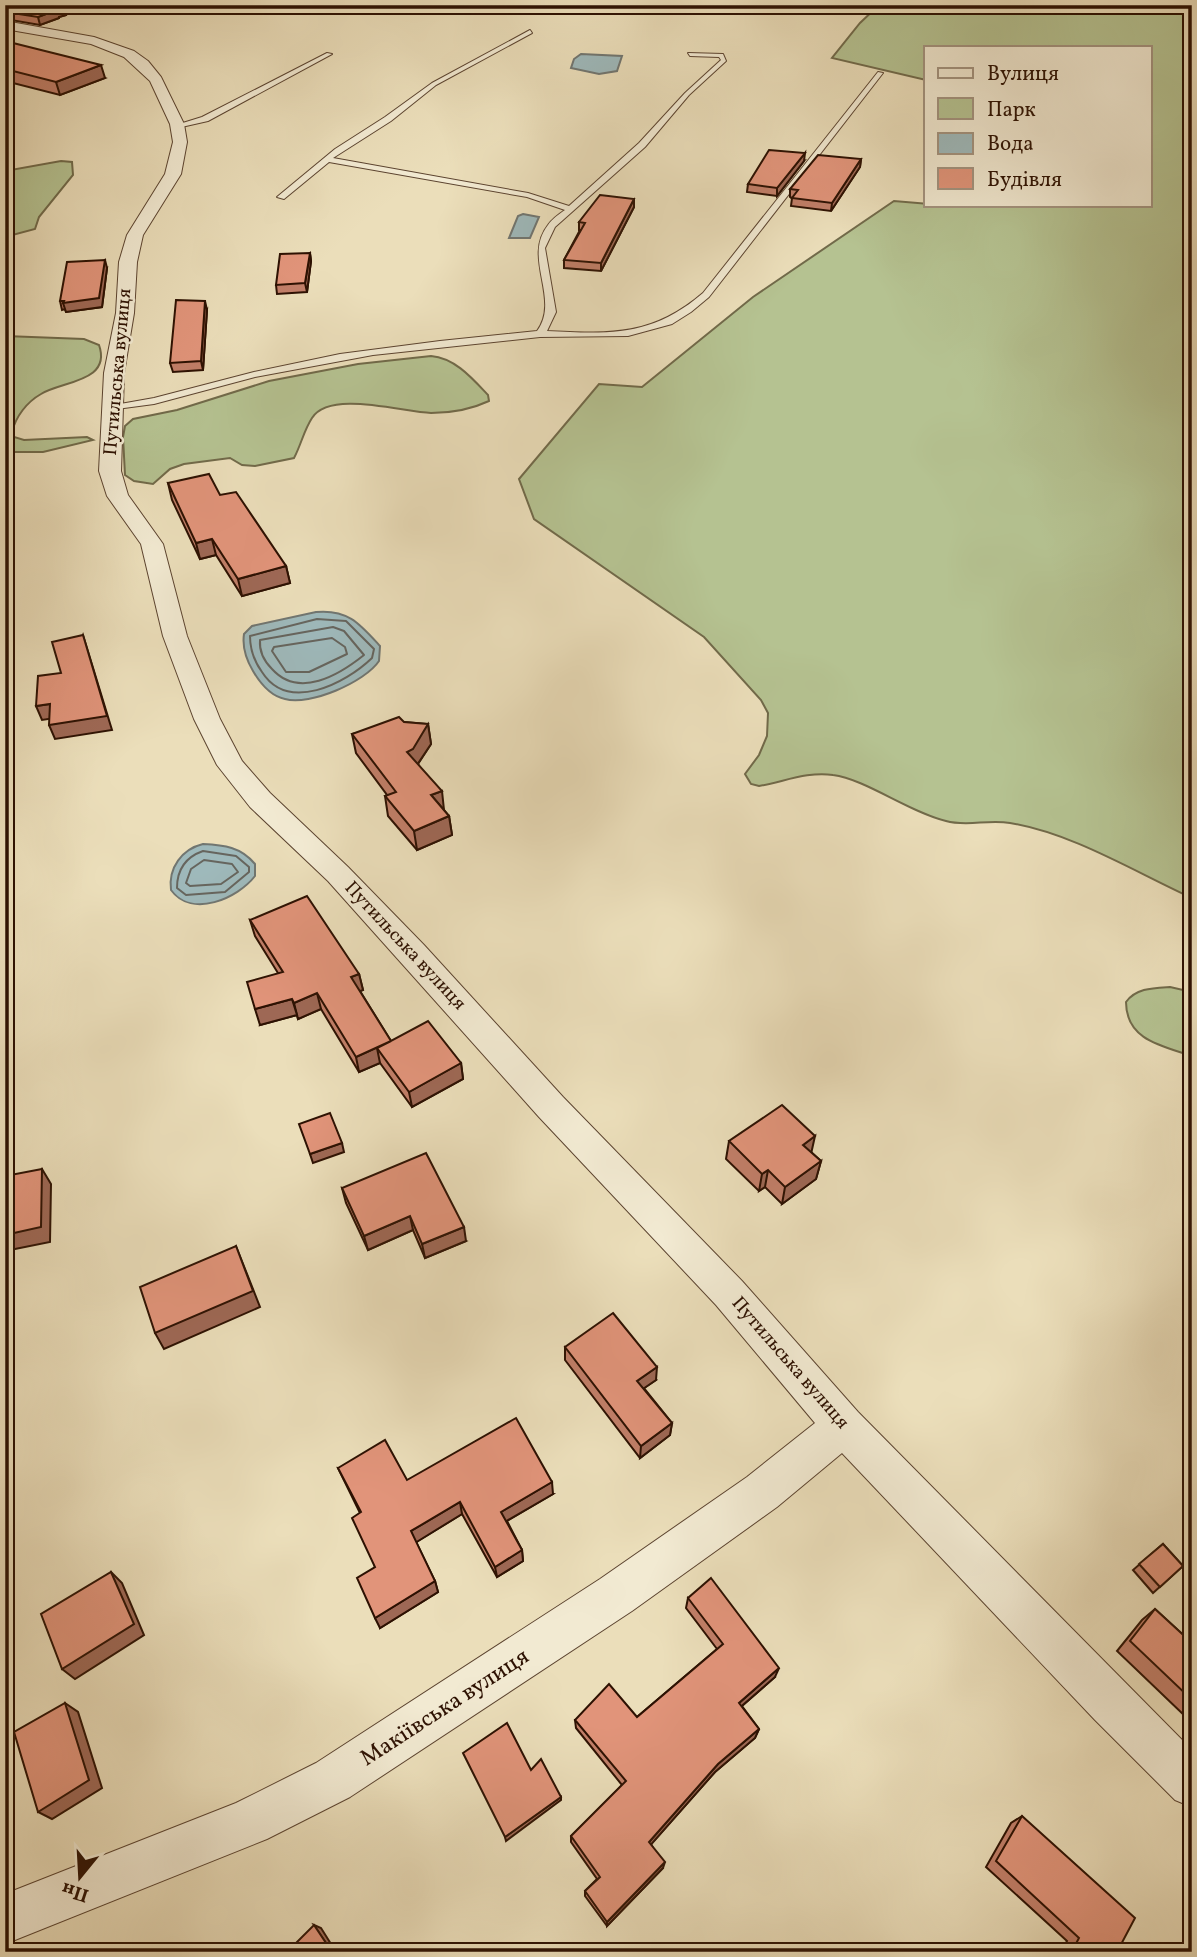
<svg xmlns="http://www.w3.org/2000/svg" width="1197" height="1957" font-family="Vollkorn,serif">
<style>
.green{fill:#b5c291;stroke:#716a4a;stroke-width:2}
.water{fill:#9eb9bb;stroke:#717671;stroke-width:2}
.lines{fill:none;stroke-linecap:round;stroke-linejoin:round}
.shore{stroke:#66655e;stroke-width:2}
.lane-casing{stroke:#5c4430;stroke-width:2}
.street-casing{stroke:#5c4430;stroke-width:2}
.lane{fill:#f2ead2;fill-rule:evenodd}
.street{fill:#f2ead2;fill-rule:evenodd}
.wall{fill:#c27f69;stroke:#2d1102;stroke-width:2}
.shaded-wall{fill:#9e6855;stroke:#2d1102;stroke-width:2}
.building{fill:#e1947a;stroke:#2d1102;stroke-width:2}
.labels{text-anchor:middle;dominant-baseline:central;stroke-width:5;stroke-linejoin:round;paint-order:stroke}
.street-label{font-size:19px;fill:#2d1102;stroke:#f2ead2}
.near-street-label{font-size:23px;fill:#2d1102;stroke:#f2ead2}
</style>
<rect width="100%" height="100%" fill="#ebdeba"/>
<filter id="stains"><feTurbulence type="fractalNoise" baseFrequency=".00286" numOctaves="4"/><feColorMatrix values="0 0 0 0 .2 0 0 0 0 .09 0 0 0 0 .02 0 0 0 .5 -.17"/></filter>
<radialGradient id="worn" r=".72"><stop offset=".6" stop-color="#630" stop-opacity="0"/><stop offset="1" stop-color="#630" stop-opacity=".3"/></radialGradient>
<!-- green -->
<g class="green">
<path d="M879 5H1192V898C1135 872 1072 833 1010 823 988 819 967 827 946 821 909 812 865 779 833 775 808 771 783 782 759 786L751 784 745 774 759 755 767 736 768 713 761 700 704 637 534 519 519 479 599 384 642 387 753 297 894 201 965 207 1150 205V47H926V80L832 58 860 23Z"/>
<path d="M61 161 72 162 73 175 39 217 35 229 5 237V171Z"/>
<path d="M5 336 84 339 99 345C112 382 62 381 41 394 27 402 16 416 12 432L14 437 24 440 87 437 93 440 43 452H5Z"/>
<path d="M431 356C455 358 472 378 488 395L489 401C472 409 451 413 431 413 402 412 330 390 312 418 304 430 301 445 294 458L255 466 242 465 230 458 184 464 170 469 153 484 134 481 125 475 123 437 125 426 133 419 177 410 269 381 358 364Z"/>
<path d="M1170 987 1192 992V1056C1162 1046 1126 1040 1126 1002 1136 988 1153 988 1170 987Z"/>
</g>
<!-- water -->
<g class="water">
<path d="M581 54 622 56 617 71 599 74 571 68 574 59Z"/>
<path d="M523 214 539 217 530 238H509L518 216Z"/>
<path d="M316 612C348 609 360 624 380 646L379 661C365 682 310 706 285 699 270 696 260 683 253 671 246 659 242 647 244 634L252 626Z"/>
<path d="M203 844C224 845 241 847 255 864V876C238 898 192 919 171 890 168 868 182 849 203 844Z"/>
</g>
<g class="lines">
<!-- shore -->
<g class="shore">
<path d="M317 619 346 621 374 649 372 658C345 684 288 713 262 672 254 661 250 649 250 636Z"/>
<path d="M333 627 344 631 364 655C339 675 299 699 272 669 264 661 259 652 260 640Z"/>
<path d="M332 638 345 647 347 654 309 672H286L272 651 274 647Z"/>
<path d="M203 851 236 856 249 867V872L225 892 186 895 177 888C177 870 186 857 203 851Z"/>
<path d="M204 860 232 864 238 872 221 884 190 886 186 883 191 869Z"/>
</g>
<defs>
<g id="lane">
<path d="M530 30 532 33 436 85 391 121 333 158 528 193 569 206 639 143 685 93 721 60 719 57 690 56 688 53 723 54 726 61 689 95 645 147 555 227 545 248 556 312 547 331C610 334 652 337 703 293L878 72 883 73 709 297 691 312 672 324 628 336 540 337 373 355 255 377 154 404 109 410V406L154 398 254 372 340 354 440 341 537 331C561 299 522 258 548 225 552 219 559 214 565 210L527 197 329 162 284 199 277 197 335 149 385 117 432 83Z"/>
<path d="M327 53 332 54 208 121 177 128 173 126 202 117Z"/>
</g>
<path id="street" d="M5 21 94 37 134 51 148 61 161 77 184 124 187 142 181 174 143 235 137 262 134 313 124 373 121 471 128 495 163 544 187 636 220 719 242 761 270 793 348 867 424 945 563 1097 742 1281 858 1412 1192 1750V1807L1175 1800 1095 1720 842 1453 777 1507 632 1611 350 1797 267 1839 5 1944V1894L236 1803 316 1763 600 1579 747 1477 815 1423 716 1305 539 1117 328 881 250 807 217 765 194 719 163 636 141 544 107 496 99 471 104 373 116 313 119 262 127 235 165 174 173 142 170 124 150 81 124 57 91 44 5 29Z"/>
</defs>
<!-- lane casing -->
<use href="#lane" class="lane-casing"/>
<!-- street casing -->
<use href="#street" class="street-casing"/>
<!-- lane -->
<use href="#lane" class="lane"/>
<!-- street -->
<use href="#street" class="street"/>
</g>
<!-- wall -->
<g class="wall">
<path d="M5 5 64 7 66 15 59 17V18L40 25 5 19Z"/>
<path d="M5 41 105 78 60 95 5 81Z"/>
<path d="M861 159 860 167 831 211 791 206 792 198 790 197V189Z"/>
<path d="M804 161 777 196 747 192 748 184Z"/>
<path d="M634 199V207L601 271 564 268V260L580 230H579V222Z"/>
<path d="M310 253 311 261 307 292 277 294 276 285Z"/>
<path d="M107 268 102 307 66 312 65 309 62 310 60 301Z"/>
<path d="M207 310 203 370 173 372 170 363Z"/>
<path d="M168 483 220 495 286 566 290 583 242 596 216 555 200 559 172 500Z"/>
<path d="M404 722 428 724 431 744 418 764 444 810 449 816 452 835 417 850 388 816 385 796 387 795 356 753 352 734Z"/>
<path d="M250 920 359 974 363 990 360 991 391 1041 461 1063 463 1079 412 1107 380 1063 359 1072 321 1009 298 1019 297 1015 260 1025 278 973 255 936Z"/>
<path d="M729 1141 811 1152 821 1161 816 1179 782 1204 765 1187 759 1191 726 1159Z"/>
<path d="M342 1188 466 1241 425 1258 413 1230 368 1250 346 1203Z"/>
<path d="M565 1347 656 1380 644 1388 672 1423 670 1435 640 1458 565 1360Z"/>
<path d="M338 1468 407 1480 553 1494 507 1521 522 1550 523 1561 497 1577 462 1514 416 1542 435 1581 438 1592 380 1628 375 1567 360 1513Z"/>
<path d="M1163 1544 1183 1566 1153 1593 1133 1570Z"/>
<path d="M688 1598 775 1677 742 1706 759 1729 755 1738 715 1772 651 1844 663 1868 607 1926 585 1896V1891L597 1879 571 1842V1836L622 1785 576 1728 575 1720 637 1717 717 1649 686 1608Z"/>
<path d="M1155 1609 1192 1643V1714L1186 1717 1117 1651 1142 1620Z"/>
<path d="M1022 1816 1117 1952H1061L1067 1941 986 1867 1011 1823Z"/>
</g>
<!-- shaded-wall -->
<g class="shaded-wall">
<path d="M64 7 66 15 59 17V18L40 25 38 17Z"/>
<path d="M11 25 13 33 5 36V27Z"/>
<path d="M101 65 105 78 60 95 56 82Z"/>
<path d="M805 153 804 161 777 196V188Z"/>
<path d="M861 159 860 167 831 211 832 203Z"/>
<path d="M634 199V207L601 271V263Z"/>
<path d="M310 253 311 261 307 292 305 283Z"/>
<path d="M105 260 107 268 102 307 66 312 63 303Z"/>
<path d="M205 301 207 310 203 370 201 361Z"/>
<path d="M212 539 216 555 200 559 196 543Z"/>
<path d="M286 566 290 583 242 596 238 579Z"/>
<path d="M83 635 112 730 55 739 49 725Z"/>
<path d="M50 704 55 718 42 720 36 706Z"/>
<path d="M428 724 431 744 415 768 407 752Z"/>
<path d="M442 791 444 810 431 795Z"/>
<path d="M449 816 452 835 417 850 414 831Z"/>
<path d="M359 974 363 990 355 993 351 977Z"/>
<path d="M317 993 321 1009 298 1019 294 1003Z"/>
<path d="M292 999 297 1015 260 1025 255 1009Z"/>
<path d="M391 1041 377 1048 380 1063 359 1072 356 1057Z"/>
<path d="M461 1063 463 1079 412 1107 409 1092Z"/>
<path d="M815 1136 811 1154 803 1145Z"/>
<path d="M342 1143 344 1152 313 1163 310 1154Z"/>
<path d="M821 1161 816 1179 782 1204 785 1187Z"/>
<path d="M42 1169 51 1184 50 1242 5 1251V1235Z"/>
<path d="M768 1170 765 1187 759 1191 762 1174Z"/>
<path d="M410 1216 413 1230 368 1250 364 1236Z"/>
<path d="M464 1227 466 1241 425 1258 422 1244Z"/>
<path d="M236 1246 260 1307 164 1349 155 1333Z"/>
<path d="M657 1367 656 1380 637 1393V1381Z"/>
<path d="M672 1423 670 1435 640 1458 641 1446Z"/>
<path d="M552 1482 553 1494 503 1523 501 1512Z"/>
<path d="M460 1502 462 1514 415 1543 411 1531Z"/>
<path d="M522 1550 523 1561 497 1577 495 1567Z"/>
<path d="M111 1572 122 1583 144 1635 75 1679 62 1669Z"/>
<path d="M435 1581 438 1592 380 1628 375 1618Z"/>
<path d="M779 1668 775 1677 736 1711 739 1703Z"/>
<path d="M65 1703 78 1712 102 1788 52 1819 38 1812Z"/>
<path d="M759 1729 755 1738 715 1772 648 1848 649 1842 718 1764Z"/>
<path d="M561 1797V1800L506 1841 505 1837Z"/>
<path d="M665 1862 663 1868 607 1926V1922Z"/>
<path d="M314 1925 321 1928 336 1952H332Z"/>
</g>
<!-- building -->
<g class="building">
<path d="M5 5H57L64 7 55 10H57L38 17 5 12Z"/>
<path d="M5 41 101 65 56 82 5 69Z"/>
<path d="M769 150 805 153 777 188 748 184Z"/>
<path d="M818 155 861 159 832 203 792 198 798 190 790 189Z"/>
<path d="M600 195 634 199 601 263 564 260 585 223 579 222Z"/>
<path d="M310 253 305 283 276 285 280 254Z"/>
<path d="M105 260 99 298 63 303 64 301H60L67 262Z"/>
<path d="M176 300 205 301 201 361 170 363Z"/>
<path d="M209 474 220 495 236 492 286 566 238 579 212 539 196 543 168 483Z"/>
<path d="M83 635 107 716 49 725 50 704 36 706 38 676 61 673 52 642Z"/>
<path d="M399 717 404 722 428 724 413 749 407 752 442 791 431 795 449 816 414 831 385 796 396 792 352 734Z"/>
<path d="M307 896 359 974 351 977 391 1041 428 1021 461 1063 409 1092 377 1048 391 1041 356 1057 317 993 294 1003 292 999 255 1009 247 982 283 972 250 920Z"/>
<path d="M782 1105 815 1136 803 1145 821 1161 785 1187 768 1170 762 1174 729 1141Z"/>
<path d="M330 1113 342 1143 310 1154 299 1124Z"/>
<path d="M426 1153 464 1227 422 1244 410 1216 364 1236 342 1188Z"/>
<path d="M42 1169 41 1227 5 1235V1176Z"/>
<path d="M236 1246 253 1291 155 1333 140 1287Z"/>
<path d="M613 1313 657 1367 637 1381 672 1423 641 1446 565 1347Z"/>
<path d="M516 1418 552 1482 501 1512 522 1550 495 1567 460 1502 411 1531 435 1581 375 1618 357 1578 375 1567 352 1518 361 1512 338 1468 385 1440 407 1480Z"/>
<path d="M1163 1544 1183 1566 1160 1587 1139 1564Z"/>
<path d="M111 1572 134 1624 62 1669 41 1614Z"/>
<path d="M711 1578 779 1668 739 1703 759 1729 718 1764 649 1842 665 1862 607 1922 585 1891 600 1877 571 1836 626 1781 575 1720 609 1684 637 1717 723 1644 688 1598Z"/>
<path d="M1155 1609 1192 1643V1700L1130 1641Z"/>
<path d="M65 1703 89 1780 38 1812 14 1732Z"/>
<path d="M507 1723 531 1770 541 1759 561 1797 505 1837 463 1753Z"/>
<path d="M1022 1816 1135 1918 1117 1952H1073L1072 1951 1079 1938 996 1861Z"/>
<path d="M314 1925 332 1952H287Z"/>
</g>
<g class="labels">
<!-- street labels -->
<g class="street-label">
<text transform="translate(118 372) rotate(-85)">Путильська вулиця</text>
<text transform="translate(405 946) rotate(47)">Путильська вулиця</text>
<text transform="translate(790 1363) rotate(49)">Путильська вулиця</text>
</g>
<!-- near-street labels -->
<g class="near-street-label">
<text transform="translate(445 1708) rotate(-33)">Макіївська вулиця</text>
</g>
</g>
<!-- margin -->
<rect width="1197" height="1957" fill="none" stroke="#ebdeba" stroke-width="28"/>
<rect x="7" y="7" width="1183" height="1943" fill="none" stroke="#2d1102" stroke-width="3.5"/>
<rect x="14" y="14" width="1169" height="1929" fill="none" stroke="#2d1102" stroke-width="2"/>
<!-- legend -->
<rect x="924" y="46" width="228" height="161" fill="#f2ead2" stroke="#a3937f" stroke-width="2"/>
<rect x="938" y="68" width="35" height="10" fill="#f2ead2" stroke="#a3937f" stroke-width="2"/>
<text x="987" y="80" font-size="21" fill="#2d1102">Вулиця</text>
<rect x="938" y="98" width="35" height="21" fill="#b5c291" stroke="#a3937f" stroke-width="2"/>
<text x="987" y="116" font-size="21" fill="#2d1102">Парк</text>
<rect x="938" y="133" width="35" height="21" fill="#9eb9bb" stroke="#a3937f" stroke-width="2"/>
<text x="987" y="150" font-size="21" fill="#2d1102">Вода</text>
<rect x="938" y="168" width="35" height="21" fill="#e1947a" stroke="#a3937f" stroke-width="2"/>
<text x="987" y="186" font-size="21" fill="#2d1102">Будівля</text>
<!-- north arrow -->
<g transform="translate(80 1877) rotate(198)" stroke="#f2ead2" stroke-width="5" paint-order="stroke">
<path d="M0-5L12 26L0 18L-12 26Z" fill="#2d1102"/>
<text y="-10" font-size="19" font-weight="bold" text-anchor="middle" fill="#2d1102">Пн</text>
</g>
<rect width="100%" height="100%" filter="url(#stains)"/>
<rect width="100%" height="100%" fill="url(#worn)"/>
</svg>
